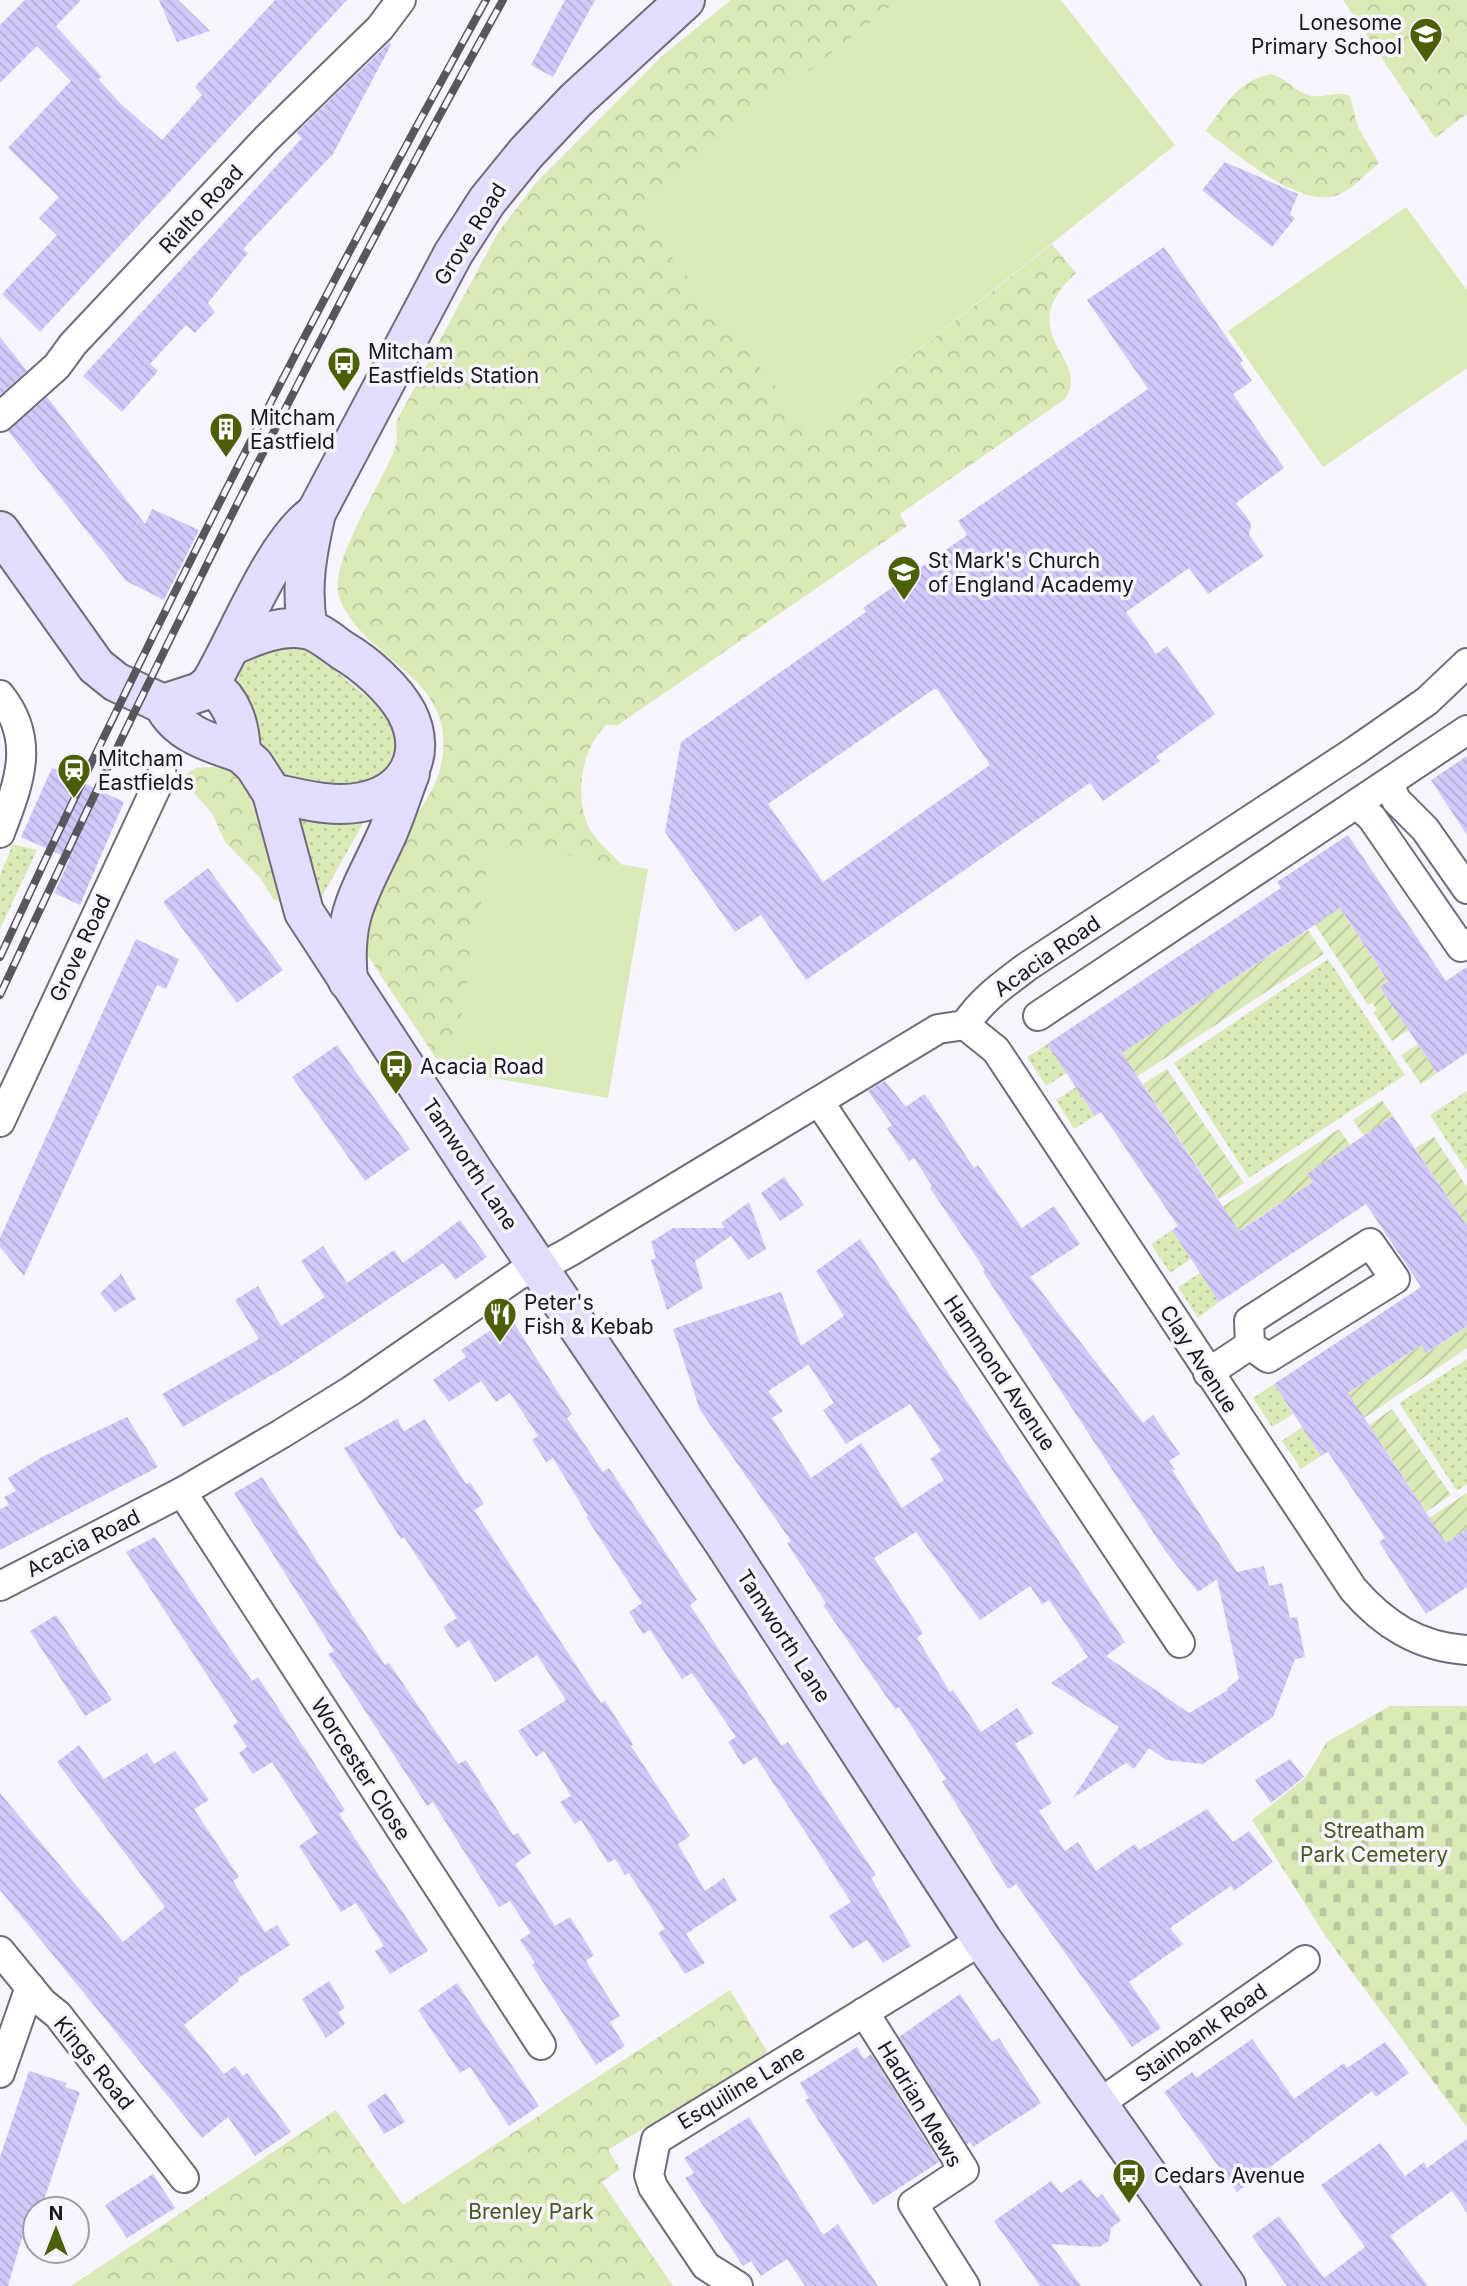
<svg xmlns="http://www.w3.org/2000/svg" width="1467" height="2286" font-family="Inter,sans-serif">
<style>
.grass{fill:url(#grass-dots)}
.cemetery{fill:url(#cemetery-stones)}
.park{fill:url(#park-crowns)}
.garden{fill:url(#garden-furrows)}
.pitch{fill:#d9eab7}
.building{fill:url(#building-back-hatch);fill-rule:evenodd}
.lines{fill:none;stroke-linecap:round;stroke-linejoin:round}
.street-casing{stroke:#6e6b7b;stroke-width:32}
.secondary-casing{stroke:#6e6b7b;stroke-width:42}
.street{stroke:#fff;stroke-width:28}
.secondary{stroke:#e3dcfb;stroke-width:38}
.rail-casing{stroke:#58575e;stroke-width:8}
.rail{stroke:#f6f5fd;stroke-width:5;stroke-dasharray:16;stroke-linecap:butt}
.labels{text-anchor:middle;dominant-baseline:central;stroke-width:7;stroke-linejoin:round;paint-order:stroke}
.poi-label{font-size:21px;fill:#18171e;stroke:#f6f5fd;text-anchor:start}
.street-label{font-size:21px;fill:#18171e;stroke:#f6f5fd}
.park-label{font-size:21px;fill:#49591d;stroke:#f6f5fd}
</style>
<defs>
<pattern id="grass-dots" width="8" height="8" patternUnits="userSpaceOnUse" patternTransform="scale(1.75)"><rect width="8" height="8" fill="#d9eab7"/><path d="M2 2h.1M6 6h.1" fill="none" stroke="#bac89d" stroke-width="1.8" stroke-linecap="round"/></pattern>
<pattern id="cemetery-stones" width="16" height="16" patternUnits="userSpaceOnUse" patternTransform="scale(1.75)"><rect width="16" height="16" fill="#d9eab7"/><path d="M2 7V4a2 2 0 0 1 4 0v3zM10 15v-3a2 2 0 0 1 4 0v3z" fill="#bac89d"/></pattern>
<pattern id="park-crowns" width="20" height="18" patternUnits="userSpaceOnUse" patternTransform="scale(1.75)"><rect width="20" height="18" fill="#d9eab7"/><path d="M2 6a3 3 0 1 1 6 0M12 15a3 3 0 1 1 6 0" fill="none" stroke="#bac89d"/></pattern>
<pattern id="garden-furrows" width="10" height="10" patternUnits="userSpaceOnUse" patternTransform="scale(1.75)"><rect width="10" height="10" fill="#d9eab7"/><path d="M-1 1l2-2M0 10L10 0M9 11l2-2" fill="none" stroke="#bac89d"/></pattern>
<pattern id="building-back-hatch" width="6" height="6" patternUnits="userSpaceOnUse" patternTransform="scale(1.75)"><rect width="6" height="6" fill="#d2c9fb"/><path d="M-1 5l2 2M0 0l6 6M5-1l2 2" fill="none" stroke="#b4acd7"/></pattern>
</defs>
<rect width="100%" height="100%" fill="#f6f5fd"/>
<!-- grass -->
<g class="grass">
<path d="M271 647H307L390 716 397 742 396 753 393 762 370 789 287 780C272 762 232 698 239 676 244 659 257 654 271 647Z"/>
<path d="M296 815 365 820 320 900Z"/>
<path d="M13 844 37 850 0 929V875Z"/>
<path d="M1328 959 1405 1075 1249 1178 1174 1063Z"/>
<path d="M1047 1044 1067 1073 1046 1086 1027 1057Z"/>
<path d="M1076 1087 1095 1116 1074 1129 1056 1100Z"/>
<path d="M1467 1091V1171L1430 1115Z"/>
<path d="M1172 1230 1191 1259 1170 1273 1151 1244Z"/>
<path d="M1200 1273 1219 1302 1198 1318 1178 1287Z"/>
<path d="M1467 1359V1484L1457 1491 1399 1403Z"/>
<path d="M1274 1384 1293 1414 1272 1427 1253 1398Z"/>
<path d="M1302 1427 1321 1456 1301 1469 1282 1441Z"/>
</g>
<!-- cemetery -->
<path class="cemetery" d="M1390 1706H1467V2127L1326 1937 1252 1820 1305 1778 1327 1742Z"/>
<!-- park -->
<g class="park">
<path d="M731 0H899L635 209 813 434 1052 244 1076 273C1009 335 1093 357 1065 399L900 514 907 526 618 725H606C581 749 574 796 589 828 596 841 612 854 622 865L492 843 452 1071 447 1075 366 953C364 948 360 939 360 933 361 924 369 912 373 904 382 883 390 860 401 840 414 817 436 791 441 765 461 675 360 661 339 596 328 563 383 482 395 448 398 440 396 430 396 422L497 234 535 184 662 56Z"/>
<path d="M1343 0H1467V114L1435 138Z"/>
<path d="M1270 74C1285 77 1291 88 1305 94 1321 101 1335 89 1350 96L1358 127 1379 163C1366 174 1347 195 1330 197 1292 202 1235 153 1206 131 1224 106 1238 81 1270 74Z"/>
<path d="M196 768C205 767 215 766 224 769 263 783 273 866 282 902L273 899 261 879 225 842 212 813 186 784V774Z"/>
<path d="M730 1990 768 2053 608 2150 620 2169 602 2182 673 2286H71L336 2110 403 2205Z"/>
</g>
<!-- garden -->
<g class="garden">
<path d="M1331 895 1388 981 1380 987 1409 1030 1392 1041 1373 1012 1377 1010 1372 1003 1368 1005 1306 911Z"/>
<path d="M1308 930 1324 954 1121 1087 1106 1063Z"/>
<path d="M1418 1044 1437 1073 1421 1084 1401 1055Z"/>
<path d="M1167 1069 1244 1183 1219 1199 1143 1084Z"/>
<path d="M1382 1100 1393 1116 1364 1136 1353 1120Z"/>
<path d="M1339 1129 1350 1145 1307 1174 1313 1182 1226 1239 1210 1215Z"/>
<path d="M1434 1137 1467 1187V1226L1415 1148Z"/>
<path d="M1467 1326V1348L1351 1427 1335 1402 1421 1345 1427 1353Z"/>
<path d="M1392 1409 1451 1495 1426 1512 1369 1425Z"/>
<path d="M1467 1493V1529L1431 1553 1414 1528Z"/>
</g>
<!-- pitch -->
<g class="pitch">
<path d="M899 0H1061L1175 145 813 434 634 209Z"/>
<path d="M1406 207 1467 290V368L1323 467 1228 331Z"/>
<path d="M492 842 648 869 608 1098 452 1071Z"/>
</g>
<!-- building -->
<g class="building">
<path d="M25 0H81L56 26 102 77 98 79 120 103 162 140 202 95 195 87 275 0H347L40 332 2 294 57 235 39 218 59 197 8 148 71 81 37 46 0 83V25Z"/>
<path d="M159 0H178L210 31 177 42Z"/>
<path d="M565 0H595L553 77 531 65Z"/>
<path d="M389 43 391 45 333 154 243 249 248 253 208 303 215 312 195 333 186 325 150 364 158 371 122 412 83 376 302 138 296 133Z"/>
<path d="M1225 162 1298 194 1290 214 1295 218 1272 247 1202 190Z"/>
<path d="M1164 247 1243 361 1240 363 1252 381 1233 394 1284 468 1236 503 1251 523 1249 535 1264 556 1208 594 1189 568 1126 612 1156 654 1167 646 1215 714 1156 757 1160 761 1103 801 1090 783 806 980 761 915 735 932 665 832 681 742 866 612 863 608 967 535 958 521 1148 389 1087 300ZM934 689H937L990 765 823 882 768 804Z"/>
<path d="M0 337 27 371 0 395Z"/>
<path d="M47 397 145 524 152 509 199 530 164 600 126 581 8 431Z"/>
<path d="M1467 756V835L1431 780Z"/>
<path d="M52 768 124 802 80 905 54 893 70 859 21 837Z"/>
<path d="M1348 835 1446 981 1467 967V1053L1437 1073 1380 987 1388 981 1340 908 1122 1053 1239 1231 1313 1182 1307 1174 1393 1116 1467 1226V1326L1426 1353 1421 1345 1348 1393 1446 1543 1467 1529V1587L1426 1614 1379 1542 1385 1538 1328 1452 1321 1456 1274 1384 1421 1287 1366 1204 1219 1302 1172 1230 1178 1226 1101 1112 1095 1116 1047 1044 1281 888 1277 882Z"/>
<path d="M208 868 283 970 237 1003 163 902Z"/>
<path d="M136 939 179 959 166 989 157 985 24 1276 0 1247V1238Z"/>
<path d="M337 1045 410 1149 365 1181 292 1077Z"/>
<path d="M885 1081 906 1107 924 1094 929 1100 974 1168 978 1165 1022 1228 1054 1206 1080 1244 1030 1277 1143 1423 1153 1415 1180 1454 1169 1461 1175 1470H1172L1237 1572 1264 1566 1269 1586 1282 1583 1290 1618 1297 1617 1305 1657 1295 1659 1273 1717 1203 1764 1166 1760 1149 1748 1134 1769 1126 1763 1073 1798 1119 1727 1051 1683 1088 1657 1049 1600 1042 1604 1030 1586 980 1620 916 1532 874 1558 923 1633 917 1638 950 1692 953 1690 981 1732 1017 1708 1034 1733 1015 1744 1052 1803 1039 1811 1065 1851 1078 1842 1096 1871 1135 1844 1139 1850 1207 1809 1233 1842 1249 1831 1273 1862 1234 1891 1231 1886 1170 1928 1183 1944 1129 1982 1161 2028 1132 2047 1016 1884 1008 1889 942 1781 946 1779 899 1707 895 1709 823 1605 826 1603 787 1543 791 1541 700 1410 673 1329 781 1292 801 1346 844 1316 816 1271 860 1239 1125 1642 1106 1656 1189 1713 1228 1690 1227 1688 1239 1679 1217 1579 1198 1592 1166 1552 983 1272 985 1270 930 1188 932 1186 914 1158 909 1161 887 1128 892 1125 868 1091ZM806 1361 834 1403 823 1410 846 1444 910 1404 941 1451 930 1459 944 1480 902 1508 861 1443 811 1478 772 1418 783 1411 768 1391 808 1365Z"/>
<path d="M784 1177 804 1205 780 1221 761 1193Z"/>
<path d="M749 1202 766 1249 748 1260 731 1236 695 1261 703 1288 667 1310 651 1260 656 1258 651 1242 673 1228H725L721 1223Z"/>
<path d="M460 1220 487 1257 455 1280 443 1263 289 1365 183 1427 162 1394 259 1339 235 1300 258 1286 281 1326 325 1297 301 1261 323 1246 347 1283 394 1250 403 1263Z"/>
<path d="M121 1274 136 1299 115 1312 100 1293Z"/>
<path d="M510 1317 572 1414 567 1418 603 1472 609 1468 697 1600 690 1605 782 1746 788 1742 876 1875 871 1878 911 1946 883 1963 867 1940 852 1949 829 1916 851 1902 756 1757 743 1765 728 1742 736 1737 692 1673 682 1679 650 1630 643 1634 629 1612 642 1603 586 1517 588 1516 553 1458 546 1462 532 1440 538 1436 510 1393 496 1402 481 1381 449 1402 433 1380 466 1357 461 1350Z"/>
<path d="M127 1417 158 1467 0 1550V1509L9 1505 4 1497 16 1491 8 1478 42 1457Z"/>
<path d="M397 1419 404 1431 425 1419 466 1484 470 1482 484 1504 474 1510 601 1703 605 1701 618 1721 633 1744 631 1746 690 1836 678 1844 705 1891 724 1878 737 1900 686 1934 705 1963 685 1974 658 1933 665 1929 629 1873 625 1875 615 1859 608 1863 581 1820 575 1824 560 1802 571 1796 544 1751 536 1757 518 1731 566 1700 537 1655 495 1682 469 1640 457 1648 443 1627 457 1618 404 1537 401 1539 344 1448Z"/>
<path d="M262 1477 385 1665 389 1663 458 1764 466 1760 513 1835 518 1833 531 1853 515 1864 555 1926 570 1917 594 1955 586 1961 620 2016 610 2022 625 2046 596 2065 532 1965 535 1963 520 1940 531 1933 510 1901 499 1907 433 1802 427 1806 328 1654 334 1651 234 1493Z"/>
<path d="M155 1537 252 1681 258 1677 345 1810 339 1814 428 1951 390 1974 375 1951 384 1946 356 1903 341 1912 299 1846 318 1833 272 1762 253 1774 239 1753 247 1747 233 1726 238 1722 126 1552Z"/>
<path d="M56 1615 112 1700 85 1716 30 1631Z"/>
<path d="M79 1745 104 1779 147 1753 154 1764 175 1751 209 1800 194 1809 239 1877 233 1881 265 1932 277 1925 290 1945 237 1979 239 1981 184 2025 224 2074 235 2066 243 2076 247 2073 291 2132 255 2156 228 2117 202 2138 0 1890V1793L123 1942 165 1907 57 1762Z"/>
<path d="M1290 1759 1304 1777 1271 1803 1255 1780Z"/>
<path d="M329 1981 345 2008 338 2012 345 2024 326 2038 302 1999Z"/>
<path d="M457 1983 539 2106 509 2126 470 2067 460 2073 418 2010Z"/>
<path d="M960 1994 992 2042 999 2038 1041 2103 973 2147 970 2142 967 2144 899 2037Z"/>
<path d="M1252 2039 1294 2099 1344 2063 1347 2068 1385 2042 1409 2073 1376 2097 1372 2091 1237 2192 1164 2092 1192 2072 1196 2078Z"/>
<path d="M857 2047 864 2059 871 2054 939 2162 873 2205 805 2100 809 2098 800 2083Z"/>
<path d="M29 2071 67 2083 65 2087 80 2092 41 2209H35V2227L26 2224 8 2286H0V2157Z"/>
<path d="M386 2093 405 2122 384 2134 367 2106Z"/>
<path d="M749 2117 823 2235 838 2224 878 2286H805L787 2259 761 2276 751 2261 743 2266 685 2178 694 2173 684 2158Z"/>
<path d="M1467 2139V2213L1452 2191 1390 2236 1428 2286H1287L1252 2236 1279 2216 1324 2278 1365 2247 1321 2185 1380 2143 1405 2176 1424 2162 1427 2168Z"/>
<path d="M153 2174 175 2208 127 2238 105 2205Z"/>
<path d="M1081 2179 1097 2198 1102 2194 1121 2220 1111 2228 1109 2241 1099 2247 1051 2244 1081 2286H1040L994 2221 1051 2181 1061 2193Z"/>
</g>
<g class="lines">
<defs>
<g id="street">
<path d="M0 417 57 366 73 344 266 139 380 28 401 0"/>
<path d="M0 695C37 741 18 785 0 833"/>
<path d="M1389 783 1396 800 1425 829 1467 889"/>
<path d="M1358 805 1372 818 1461 947 1467 943"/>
<path d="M1038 1016 1467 730"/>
<path d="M965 1025 996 1050 1353 1589C1384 1625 1419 1647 1467 1650"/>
<path d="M820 1103 1180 1643"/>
<path d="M0 1122 162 775"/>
<path d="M1208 1373 1250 1345 1268 1358 1395 1279 1370 1243 1249 1321 1250 1345"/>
<path d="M182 1492 541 2045"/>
<path d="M0 1586 182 1492 281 1434 352 1390 520 1274 540 1268 571 1251 938 1029 965 1025C981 1000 1004 984 1028 966L1355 751 1427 701 1467 663"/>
<path d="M0 1951 42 2002 58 2015 184 2178"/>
<path d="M864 2012 964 2170 913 2204 965 2286"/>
<path d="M0 2073 30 1987"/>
<path d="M1097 2105 1305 1960"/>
<path d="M738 2286 706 2266 653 2187 649 2175 656 2140 982 1940"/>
</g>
<g id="secondary">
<path d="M0 531 96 666 116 682 163 704 200 692 210 684C237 639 272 548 311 517"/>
<path d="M308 629C300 588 307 553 316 513L453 254 487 201 526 153 575 101 685 0"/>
<path d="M233 645C256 635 280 625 305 629 317 630 332 643 342 650 366 664 394 689 407 713 428 755 407 793 362 802 333 808 301 799 272 793"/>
<path d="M210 684C233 701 240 725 241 753L254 765 272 793 304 912 475 1174 725 1544 982 1940 1226 2286"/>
<path d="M163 704C178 734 211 743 241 753"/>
<path d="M348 981C342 918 357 898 383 843 394 821 401 796 410 773"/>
</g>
</defs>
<!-- street casing -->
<use href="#street" class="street-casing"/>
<!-- secondary casing -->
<use href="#secondary" class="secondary-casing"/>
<!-- street -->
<use href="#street" class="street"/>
<!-- secondary -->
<use href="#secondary" class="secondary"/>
<defs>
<g id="rail">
<path d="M0 957C150 632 312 313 486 0"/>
<path d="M0 995C157 658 322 325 503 0"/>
</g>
</defs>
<!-- rail casing -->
<use href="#rail" class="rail-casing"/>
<!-- rail -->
<use href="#rail" class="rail"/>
</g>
<!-- icons -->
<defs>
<symbol id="school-pin" viewBox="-11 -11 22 30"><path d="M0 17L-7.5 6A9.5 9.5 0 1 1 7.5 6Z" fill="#4b5f07" stroke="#f6f5fd"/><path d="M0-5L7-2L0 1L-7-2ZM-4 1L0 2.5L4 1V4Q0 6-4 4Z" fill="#fff"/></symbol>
<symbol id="bus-pin" viewBox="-11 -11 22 30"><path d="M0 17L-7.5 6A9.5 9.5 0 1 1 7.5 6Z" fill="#4b5f07" stroke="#f6f5fd"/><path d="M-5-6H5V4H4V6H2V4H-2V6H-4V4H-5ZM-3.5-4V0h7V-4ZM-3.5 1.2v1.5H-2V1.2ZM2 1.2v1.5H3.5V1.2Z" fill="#fff"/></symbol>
<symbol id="building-pin" viewBox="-11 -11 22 30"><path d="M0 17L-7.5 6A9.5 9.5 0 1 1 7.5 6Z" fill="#4b5f07" stroke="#f6f5fd"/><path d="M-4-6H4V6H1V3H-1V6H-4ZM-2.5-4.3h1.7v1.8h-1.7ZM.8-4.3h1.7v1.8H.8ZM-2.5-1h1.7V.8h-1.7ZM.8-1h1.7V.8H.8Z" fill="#fff"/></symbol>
<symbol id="station-pin" viewBox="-11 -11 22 30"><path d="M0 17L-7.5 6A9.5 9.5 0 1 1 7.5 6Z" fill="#4b5f07" stroke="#f6f5fd"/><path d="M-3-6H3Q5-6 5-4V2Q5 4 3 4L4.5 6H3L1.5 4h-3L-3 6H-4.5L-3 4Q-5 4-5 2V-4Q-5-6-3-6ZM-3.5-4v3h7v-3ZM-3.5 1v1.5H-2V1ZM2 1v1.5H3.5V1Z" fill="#fff"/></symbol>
<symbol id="restaurant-pin" viewBox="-11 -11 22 30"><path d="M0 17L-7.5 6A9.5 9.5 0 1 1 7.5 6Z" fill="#4b5f07" stroke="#f6f5fd"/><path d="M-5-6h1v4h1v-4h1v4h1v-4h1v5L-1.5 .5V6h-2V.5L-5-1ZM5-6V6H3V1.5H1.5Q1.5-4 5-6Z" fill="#fff"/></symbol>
</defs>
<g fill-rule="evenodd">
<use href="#school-pin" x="1407" y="15" width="38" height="52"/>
<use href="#bus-pin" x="325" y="344" width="38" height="52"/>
<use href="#building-pin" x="207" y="410" width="38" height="52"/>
<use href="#school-pin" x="885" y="553" width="38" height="52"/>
<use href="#station-pin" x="55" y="751" width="38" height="52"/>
<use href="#bus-pin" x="377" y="1047" width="38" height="52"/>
<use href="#restaurant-pin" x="481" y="1295" width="38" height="52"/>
<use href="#bus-pin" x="1110" y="2156" width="38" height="52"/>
</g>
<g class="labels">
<!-- poi labels -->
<g class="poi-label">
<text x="1402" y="22" text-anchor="end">Lonesome<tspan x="1402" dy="24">Primary School</tspan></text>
<text x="368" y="351">Mitcham<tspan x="368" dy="24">Eastfields Station</tspan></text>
<text x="250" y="417">Mitcham<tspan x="250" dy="24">Eastfield</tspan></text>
<text x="928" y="560">St Mark's Church<tspan x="928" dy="24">of England Academy</tspan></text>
<text x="98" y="758">Mitcham<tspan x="98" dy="24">Eastfields</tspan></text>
<text x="420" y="1066">Acacia Road</text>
<text x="524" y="1302">Peter's<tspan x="524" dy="24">Fish &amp; Kebab</tspan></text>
<text x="1154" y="2175">Cedars Avenue</text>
</g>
<!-- street labels -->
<g class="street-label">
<text transform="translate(201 209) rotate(-47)">Rialto Road</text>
<text transform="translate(470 234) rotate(-58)">Grove Road</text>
<text transform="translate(80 948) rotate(-65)">Grove Road</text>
<text transform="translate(1047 956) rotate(-35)">Acacia Road</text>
<text transform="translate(470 1164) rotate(56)">Tamworth Lane</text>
<text transform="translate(1199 1359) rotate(57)">Clay Avenue</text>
<text transform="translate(1000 1373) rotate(56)">Hammond Avenue</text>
<text transform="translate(83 1543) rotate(-27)">Acacia Road</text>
<text transform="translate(784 1636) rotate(57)">Tamworth Lane</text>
<text transform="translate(361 1769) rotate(57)">Worcester Close</text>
<text transform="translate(1201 2033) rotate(-35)">Stainbank Road</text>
<text transform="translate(94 2063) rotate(51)">Kings Road</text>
<text transform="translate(741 2087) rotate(-31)">Esquiline Lane</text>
<text transform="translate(920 2104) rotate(59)">Hadrian Mews</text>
</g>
<!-- park labels -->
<g class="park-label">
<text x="1374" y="1830">Streatham<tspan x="1374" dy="24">Park Cemetery</tspan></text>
<text x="531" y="2211">Brenley Park</text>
</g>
</g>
<!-- north arrow -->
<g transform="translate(56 2230)"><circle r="33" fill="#f6f5fd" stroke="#9d9ca4" stroke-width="2"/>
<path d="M0-5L12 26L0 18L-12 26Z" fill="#4b5f07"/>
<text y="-10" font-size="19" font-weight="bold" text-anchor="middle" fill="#18171e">N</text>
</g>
</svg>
